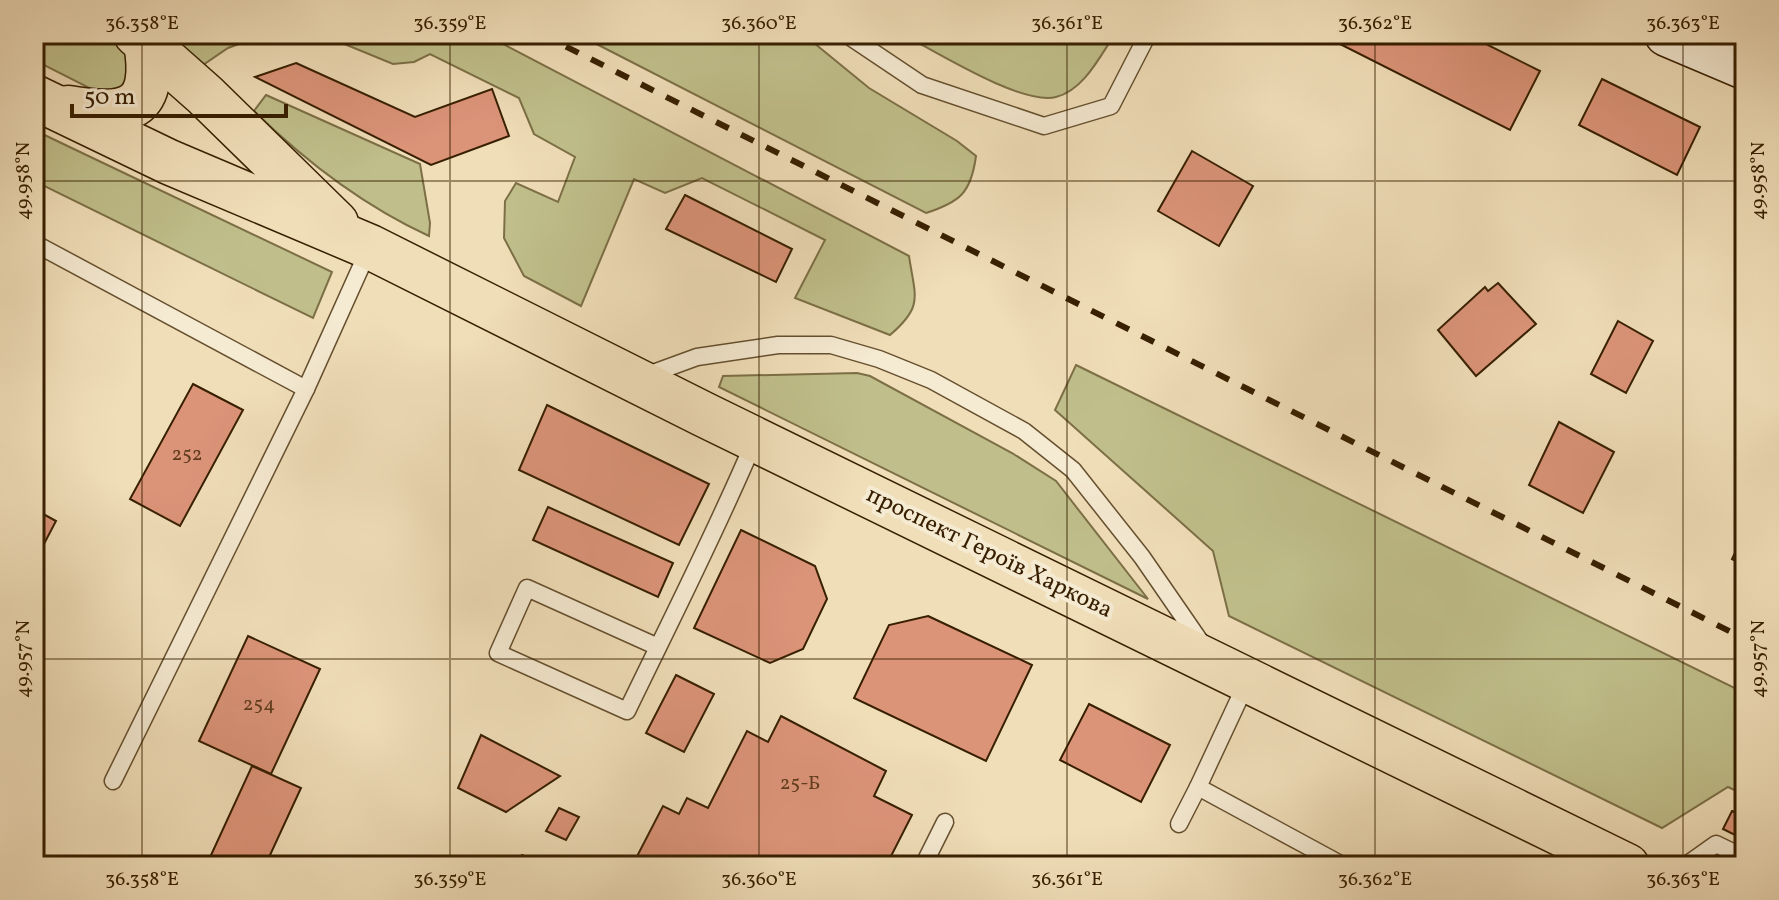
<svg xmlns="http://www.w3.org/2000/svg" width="1779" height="900" font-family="Vollkorn,serif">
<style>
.green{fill:#c0bf8b;stroke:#7c6f46;stroke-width:2}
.building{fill:#dc9479;stroke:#371f00;stroke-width:2}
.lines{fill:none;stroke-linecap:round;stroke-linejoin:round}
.service-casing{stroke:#654f2e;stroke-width:19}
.secondary-casing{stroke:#371f00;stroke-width:47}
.primary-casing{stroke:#371f00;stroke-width:47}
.service{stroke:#f5ead2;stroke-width:16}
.secondary{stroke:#f5ead2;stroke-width:44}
.primary{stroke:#f0deb9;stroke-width:44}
.rail{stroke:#371f00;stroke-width:6;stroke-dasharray:14 14;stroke-linecap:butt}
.ticks{fill:none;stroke:#371f00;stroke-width:2;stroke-opacity:0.45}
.labels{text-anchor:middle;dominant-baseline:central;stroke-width:8;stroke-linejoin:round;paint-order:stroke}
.number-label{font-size:20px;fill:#603c1e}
.street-label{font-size:24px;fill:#371f00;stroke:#f5ead2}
.neatline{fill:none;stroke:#371f00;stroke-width:3}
.ticks-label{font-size:20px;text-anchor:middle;fill:#371f00}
</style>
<rect width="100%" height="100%" fill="#f0deb9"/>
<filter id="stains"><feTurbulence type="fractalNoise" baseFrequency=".0025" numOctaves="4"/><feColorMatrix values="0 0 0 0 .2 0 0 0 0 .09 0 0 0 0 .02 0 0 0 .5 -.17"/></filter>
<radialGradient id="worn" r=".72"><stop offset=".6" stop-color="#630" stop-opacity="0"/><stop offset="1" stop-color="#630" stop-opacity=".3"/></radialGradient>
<!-- green -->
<g class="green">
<path d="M34 34H112L135 54 134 88 103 95 34 60Z"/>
<path d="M162 34H257L253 39 228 48 200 67Z"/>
<path d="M320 34H484L909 256C915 297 924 306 890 335L795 298 825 240 702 178 665 193 634 179 581 306 524 276 504 238 505 201 516 183 558 202 575 157 534 134 519 98 430 54 414 62 393 64Z"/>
<path d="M577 34H803L869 88 957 141 976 156C971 193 960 202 926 213Z"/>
<path d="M902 34H1115C1100 56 1084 90 1056 97 1022 106 935 51 902 34Z"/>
<path d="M266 95 420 164 430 223 429 236C362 205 306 162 254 111Z"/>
<path d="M34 130 332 272 313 318 34 181Z"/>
<path d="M1076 365 1745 693V795L1728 787 1662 828 1229 616 1213 551 1055 410Z"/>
<path d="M857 373 870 376 1012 453 1056 481 1148 599 719 387 723 376Z"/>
</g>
<!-- building -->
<g class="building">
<path d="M1332 34H1466L1540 71 1510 130 1330 39Z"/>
<path d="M296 63 415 117 492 89 509 136 431 165 255 77Z"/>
<path d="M1602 79 1700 127 1677 175 1579 125Z"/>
<path d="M1192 151 1253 186 1219 246 1158 211Z"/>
<path d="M685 195 792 249 776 282 666 229Z"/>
<path d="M1498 283 1536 324 1476 376 1438 330 1485 287 1488 291Z"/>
<path d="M1618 321 1653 341 1626 393 1591 374Z"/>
<path d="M193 384 243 410 180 526 130 499Z"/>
<path d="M547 405 709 484 679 545 519 470Z"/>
<path d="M1559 422 1614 452 1583 513 1529 485Z"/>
<path d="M548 507 673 563 658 597 533 540Z"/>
<path d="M34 509 56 521 34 563Z"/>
<path d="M741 530 815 566 827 599 803 649 770 663 694 628Z"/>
<path d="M1745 532V566L1732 559Z"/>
<path d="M928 616 1032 665 986 761 854 698 889 625Z"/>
<path d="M248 636 320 669 271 774 199 741Z"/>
<path d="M676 675 714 694 684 752 646 733Z"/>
<path d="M1089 704 1170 745 1141 802 1060 760Z"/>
<path d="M781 716 886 771 874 796 912 815 886 866H632L663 806 679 814 687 798 708 808 747 731 768 742Z"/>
<path d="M481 735 560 776 506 812 458 788Z"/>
<path d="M252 766 301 788 265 866H206Z"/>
<path d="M559 808 579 817 566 840 546 831Z"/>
<path d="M1732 811 1745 817V840L1723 829Z"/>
<path d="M522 855 548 866H517Z"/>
<path d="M1264 856 1283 866H1258Z"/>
</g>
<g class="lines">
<defs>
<g id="service">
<path d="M846 34 922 85 1044 126 1111 106 1148 34"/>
<path d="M34 243 306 389 369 249"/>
<path d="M645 376 697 357 778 345H831L879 359 931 380 1024 431 1073 470 1142 557 1202 644"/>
<path d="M658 647 527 588 498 653 627 711C670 622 715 534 754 442"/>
<path d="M1247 682 1198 787 1344 866"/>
<path d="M113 781 306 389"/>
<path d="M1179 824 1198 787"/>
<path d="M923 866 945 822"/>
<path d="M1685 866 1716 844 1745 858"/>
</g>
<path id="secondary" d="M1667 34 1745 67"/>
<g id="primary">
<path d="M136 34 205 95 336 223"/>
<path d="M34 97 169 162 370 247 705 415 1627 866"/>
<path d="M68 108C127 118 158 111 146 43"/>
</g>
</defs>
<!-- service casing -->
<use href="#service" class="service-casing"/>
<!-- secondary casing -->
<use href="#secondary" class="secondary-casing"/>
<!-- primary casing -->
<use href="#primary" class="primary-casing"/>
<!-- service -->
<use href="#service" class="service"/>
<!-- secondary -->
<use href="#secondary" class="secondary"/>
<!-- primary -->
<use href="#primary" class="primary"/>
<!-- rail -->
<path class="rail" d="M541 34 1745 639"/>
</g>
<!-- ticks -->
<path class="ticks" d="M142 34V866M450 34V866M759 34V866M1067 34V866M1375 34V866M1683 34V866M34 181H1745M34 659H1745"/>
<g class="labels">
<!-- number labels -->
<g class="number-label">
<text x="187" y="455">252</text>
<text x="259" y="705">254</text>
<text x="800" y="784">25-Б</text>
</g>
<!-- street labels -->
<g class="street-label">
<text transform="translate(989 553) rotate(26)">проспект Героїв Харкова</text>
</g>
</g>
<!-- margin -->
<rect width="1779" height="900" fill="none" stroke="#f0deb9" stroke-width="88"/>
<!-- scale -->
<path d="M72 104v12h214v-12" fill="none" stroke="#371f00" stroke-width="4"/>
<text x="84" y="104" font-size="24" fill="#371f00" stroke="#f5ead2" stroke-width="6" paint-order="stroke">50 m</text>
<rect x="44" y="44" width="1691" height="812" class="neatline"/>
<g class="ticks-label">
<text x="142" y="29">36.358°E</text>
<text x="450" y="29">36.359°E</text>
<text x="759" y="29">36.360°E</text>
<text x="1067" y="29">36.361°E</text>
<text x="1375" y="29">36.362°E</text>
<text x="1683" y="29">36.363°E</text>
<text transform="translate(22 181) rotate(-90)" y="7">49.958°N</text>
<text transform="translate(1757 181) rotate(-90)" y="7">49.958°N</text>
<text transform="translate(22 659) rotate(-90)" y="7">49.957°N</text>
<text transform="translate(1757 659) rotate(-90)" y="7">49.957°N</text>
<text x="142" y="885">36.358°E</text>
<text x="450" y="885">36.359°E</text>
<text x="759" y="885">36.360°E</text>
<text x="1067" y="885">36.361°E</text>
<text x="1375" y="885">36.362°E</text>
<text x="1683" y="885">36.363°E</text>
</g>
<rect width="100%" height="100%" filter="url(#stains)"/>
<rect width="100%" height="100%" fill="url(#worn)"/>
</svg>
